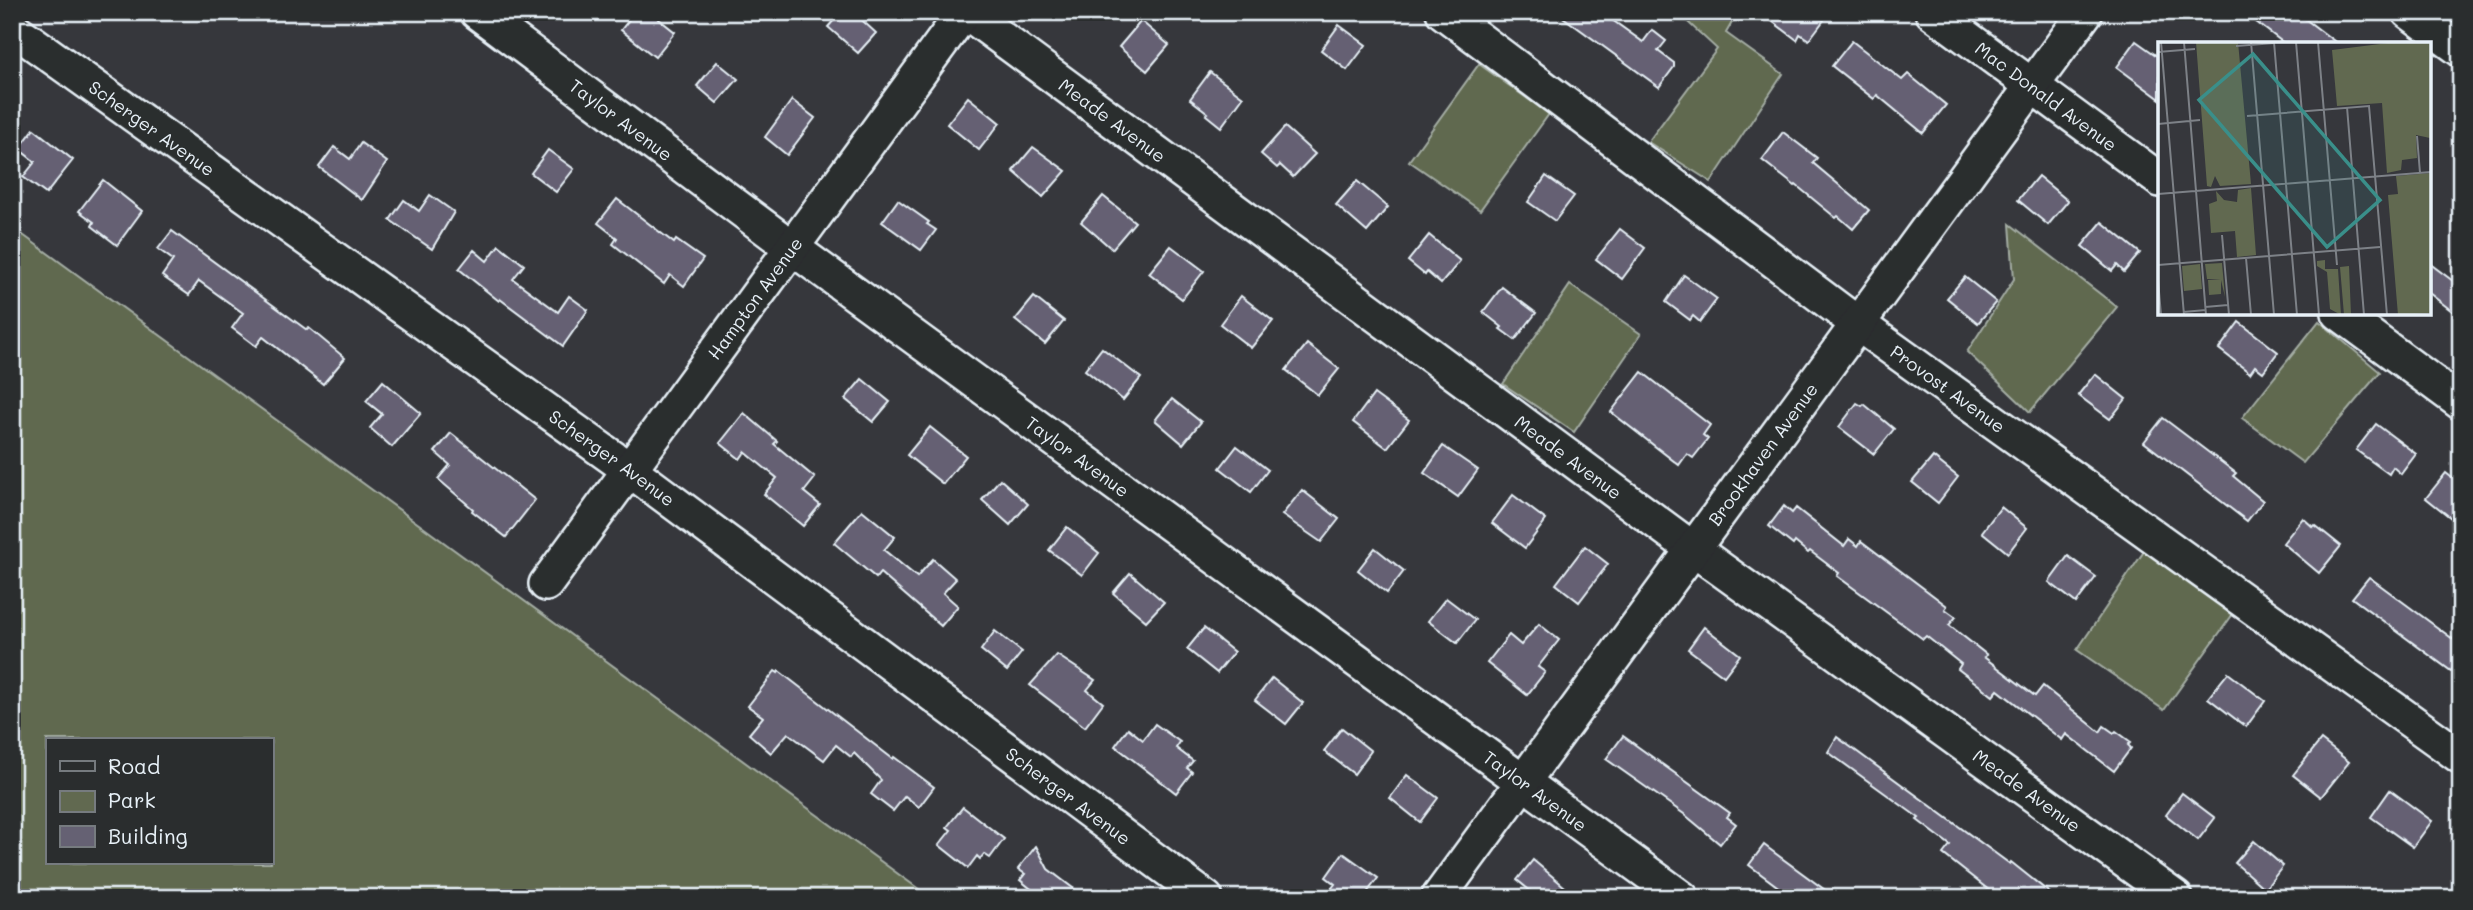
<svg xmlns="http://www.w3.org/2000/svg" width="2473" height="910" font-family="Mali,sans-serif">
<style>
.green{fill:#616950;stroke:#a4ada4;stroke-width:2;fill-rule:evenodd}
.building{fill:#656173;stroke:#e8f1f8;stroke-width:2}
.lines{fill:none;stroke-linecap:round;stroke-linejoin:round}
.minor-casing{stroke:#e8f1f8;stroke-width:38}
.minor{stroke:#2a2d2e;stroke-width:33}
.labels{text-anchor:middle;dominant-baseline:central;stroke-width:5;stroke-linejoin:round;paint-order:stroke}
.street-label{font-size:18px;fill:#e8f1f8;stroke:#2a2d2e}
.inset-road{fill:none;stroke:#7d8187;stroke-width:2}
.view{fill:#3a8f8a;fill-opacity:0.15;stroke:#3a8f8a;stroke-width:3.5}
.inset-edge{fill:none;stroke:#e8f1f8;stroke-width:3.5}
</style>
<rect width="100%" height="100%" fill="#36373c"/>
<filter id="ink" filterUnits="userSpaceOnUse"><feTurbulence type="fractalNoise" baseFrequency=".0143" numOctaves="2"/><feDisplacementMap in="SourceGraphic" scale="14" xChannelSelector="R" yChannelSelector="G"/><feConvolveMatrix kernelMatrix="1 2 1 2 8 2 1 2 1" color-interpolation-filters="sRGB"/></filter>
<g filter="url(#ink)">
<!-- green -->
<g class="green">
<path d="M1677 12H1738L1726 33 1783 74 1711 182 1648 142 1717 49Z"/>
<path d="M1479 64 1549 114 1480 210 1409 161Z"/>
<path d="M2010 224 2117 307 2030 412 1967 352 2014 279Z"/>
<path d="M12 227 931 898H12ZM271 740V863H47V740Z"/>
<path d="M1570 285 1641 334 1574 432 1503 384Z"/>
<path d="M2319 321 2380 372 2303 463 2242 418Z"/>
<path d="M2147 547 2233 614 2164 710 2077 650Z"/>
</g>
<!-- building -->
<g class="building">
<path d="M635 12H650L675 32 655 57 621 30Z"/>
<path d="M841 12H853L876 33 858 53 828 27Z"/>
<path d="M1556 12H1601L1643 42 1652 30 1666 41 1658 51 1674 63V67L1659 87Z"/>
<path d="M1760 12H1813L1824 20 1809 40 1800 34 1797 40Z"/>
<path d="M2243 12H2296L2338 44H2285Z"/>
<path d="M1141 21 1169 45 1147 71 1119 47Z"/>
<path d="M1339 25 1366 45 1347 70 1321 50Z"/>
<path d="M1852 41 1902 80 1908 74 1946 105 1923 133 1877 95 1874 99 1832 66Z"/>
<path d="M2136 41 2160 58V99L2117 67Z"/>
<path d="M717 62 738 79 717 103 697 86Z"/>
<path d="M1210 72 1243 97 1221 127 1206 115 1208 113 1190 99Z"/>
<path d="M968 97 1000 123 979 150 947 124Z"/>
<path d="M792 100 815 118 787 155 765 137Z"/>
<path d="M1285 127 1315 154 1293 177 1280 165 1277 168 1261 154Z"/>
<path d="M34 129 73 160 46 194 23 177 35 162 19 149Z"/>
<path d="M1783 132 1817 158 1813 163 1869 210 1853 229 1838 216 1836 218 1796 185 1795 186 1762 160Z"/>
<path d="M361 143 387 162 362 200 319 167 334 147 350 159Z"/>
<path d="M1033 147 1066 171 1043 197 1013 171Z"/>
<path d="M548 150 574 169 556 192 531 173Z"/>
<path d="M1546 176 1574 196 1555 221 1528 202Z"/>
<path d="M2038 176 2068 201 2048 225 2018 200Z"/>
<path d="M103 180 142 211 117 245 92 226 94 222 79 211Z"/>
<path d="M1357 181 1388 207 1367 232 1336 205Z"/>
<path d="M430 195 454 212 432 249 390 220 404 200 419 211Z"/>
<path d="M1103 196 1135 222 1112 249 1081 222Z"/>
<path d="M617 199 674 243 676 240 703 259 684 286 670 275 664 284 613 244 617 238 598 223Z"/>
<path d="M898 200 929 222 927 224 936 230 921 250 882 222Z"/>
<path d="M2102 222 2140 253 2124 272 2117 265 2112 271 2082 246Z"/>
<path d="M1620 229 1645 248 1622 279 1596 259Z"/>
<path d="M172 231 307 330 309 328 345 358 323 384 263 337 256 346 232 328 243 313 199 281 189 295 162 276 173 260 158 249Z"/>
<path d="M1429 235 1460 261 1441 284 1427 272 1425 275 1408 261Z"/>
<path d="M499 245 524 265 513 279 558 312 569 296 588 310 563 346 500 299 499 301 459 269 474 250 487 261Z"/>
<path d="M1171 246 1204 271 1182 299 1149 273Z"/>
<path d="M2429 263 2461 287V318L2429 293Z"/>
<path d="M1684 275 1717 299 1700 322 1693 316 1690 320 1666 302Z"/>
<path d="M1965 277 1996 302 1978 323 1947 298Z"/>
<path d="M1502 287 1536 313 1515 340 1500 329 1502 327 1483 312Z"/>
<path d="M1241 296 1273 321 1251 348 1220 324Z"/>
<path d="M1034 297 1064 321 1045 344 1015 320Z"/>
<path d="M2239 322 2278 352 2263 372 2255 366 2250 373 2219 349Z"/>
<path d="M1307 344 1339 369 1318 395 1286 370Z"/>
<path d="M1102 348 1141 378 1123 400 1085 370Z"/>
<path d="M1642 372 1710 425 1703 435 1708 439 1693 458 1687 454 1679 465 1611 412Z"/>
<path d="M2095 374 2126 399 2110 419 2078 395Z"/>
<path d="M862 379 890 402 873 422 845 399Z"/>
<path d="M383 381 421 413 392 447 370 428 382 414 366 401Z"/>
<path d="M1374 394 1409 420 1387 448 1353 422Z"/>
<path d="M1172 399 1201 422 1183 444 1155 420Z"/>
<path d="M1857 403 1862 406 1864 404 1894 429 1874 454 1839 427Z"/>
<path d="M744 413 777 441 774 444 815 478 804 492 820 505 803 526 764 494 777 478 745 452 740 459 720 443Z"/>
<path d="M2163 418 2236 473 2233 476 2263 501 2247 521 2144 442Z"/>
<path d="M2376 424 2416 454 2401 474 2393 467 2389 474 2356 450Z"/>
<path d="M930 427 966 456 943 484 907 455Z"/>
<path d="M451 433 535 500 506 537 472 511 473 509 438 479 450 465 435 452Z"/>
<path d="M1237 446 1268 470 1251 492 1220 468Z"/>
<path d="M1443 446 1478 470 1458 497 1424 473Z"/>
<path d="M1933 457 1958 477 1938 503 1912 482Z"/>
<path d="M2446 473 2461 485V526L2426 498Z"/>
<path d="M1000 479 1028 504 1010 525 982 500Z"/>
<path d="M1302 490 1339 519 1321 542 1282 515Z"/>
<path d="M1513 495 1546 520 1525 548 1492 523Z"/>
<path d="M1784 506 1792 513 1796 508 1844 546 1849 539 1858 546 1861 541 1947 606 1945 609 1956 617 1949 625 1987 655 1984 657 2035 696 2043 686 2100 732 2104 726 2114 733 2116 731 2131 742 2128 745 2131 748 2114 771 2066 734 2062 740 1998 690 1993 696 1958 669 1961 664 1926 636 1923 639 1837 576 1839 573 1810 551 1808 553 1795 542 1793 545 1769 526Z"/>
<path d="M2001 507 2027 528 2008 553 1982 532Z"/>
<path d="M862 510 895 537 884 550 917 577 933 559 956 579 943 593 958 606 941 626 880 573 876 578 834 543Z"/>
<path d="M2303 518 2313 527 2315 525 2341 546 2319 573 2283 543Z"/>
<path d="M1067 527 1099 553 1082 575 1049 550Z"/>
<path d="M1585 546 1608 564 1579 602 1556 584Z"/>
<path d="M1375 548 1404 571 1387 593 1358 570Z"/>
<path d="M2068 556 2096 577 2076 603 2049 582Z"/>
<path d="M1130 573 1164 602 1146 621 1113 593Z"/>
<path d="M2369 577 2461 645V658L2451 671 2352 598Z"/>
<path d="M1446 598 1475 620 1457 643 1428 621Z"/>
<path d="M1539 624 1559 640 1538 667 1545 672 1527 695 1487 663 1509 635 1521 645Z"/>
<path d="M1704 627 1740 655 1724 676 1688 649Z"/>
<path d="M1204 628 1234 652 1217 673 1187 649Z"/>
<path d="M995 631 1022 652 1007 671 981 650Z"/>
<path d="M1057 655 1095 680 1087 690 1103 703 1085 727 1030 685Z"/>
<path d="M775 671 778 673 779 671 893 759 894 757 934 787 919 807 905 796 893 811 871 794 881 780 854 753 851 757 836 745 824 760 788 733 771 753 749 734 763 717 748 706Z"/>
<path d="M2228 673 2265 701 2246 727 2208 698Z"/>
<path d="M1272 678 1303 703 1286 724 1255 700Z"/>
<path d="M1155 724 1180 742 1176 748 1193 761 1187 768 1192 772 1176 793 1115 746 1128 728 1143 740Z"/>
<path d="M1342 728 1371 751 1354 774 1324 751Z"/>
<path d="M1623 736 1730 813 1727 817 1736 824 1720 844 1684 814 1606 759Z"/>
<path d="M1837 737 2010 864 2011 862 2056 898H1999L1943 854 1950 845 1917 820 1919 818 1828 752Z"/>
<path d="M2321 740 2349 762 2321 797 2293 775Z"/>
<path d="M1407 775 1438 798 1420 822 1390 798Z"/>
<path d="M2390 790 2432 821 2413 847 2371 817Z"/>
<path d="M2182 793 2215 818 2198 840 2166 815Z"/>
<path d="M963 807 1004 839 990 858 984 854 980 859 977 856 968 868 939 845 951 830 947 827Z"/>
<path d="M2254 841 2283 866 2265 889 2235 863Z"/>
<path d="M1764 845 1836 898H1793L1749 865Z"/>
<path d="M1036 846 1048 869 1086 898H1024L1031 889 1020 880 1025 874 1018 869Z"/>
<path d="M1343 853 1378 878 1363 898H1324L1335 884 1326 877Z"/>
<path d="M1533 860 1578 898H1539L1517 880Z"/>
</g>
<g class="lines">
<defs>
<g id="minor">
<path id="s1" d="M477 12 791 247 1682 898"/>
<path id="s2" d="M966 12 1693 549 2176 898"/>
<path id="s3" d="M1443 12 1858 324 2461 757"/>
<path id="s4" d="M1932 12 2160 180"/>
<path d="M2409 12 2461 50"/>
<path id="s5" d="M12 28 630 470 1206 898"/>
<path d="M2339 313 2461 403"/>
<path id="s6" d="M546 584 964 12"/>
<path id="s7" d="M1438 898 2086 12"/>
</g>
</defs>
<!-- minor casing -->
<use href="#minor" class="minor-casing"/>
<!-- minor -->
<use href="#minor" class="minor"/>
</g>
</g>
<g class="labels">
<!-- street labels -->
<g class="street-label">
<text stroke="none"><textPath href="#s4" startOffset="142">Mac Donald Avenue</textPath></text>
<text stroke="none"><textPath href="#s1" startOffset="180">Taylor Avenue</textPath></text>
<text stroke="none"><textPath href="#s2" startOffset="182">Meade Avenue</textPath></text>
<text stroke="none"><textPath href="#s5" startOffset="172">Scherger Avenue</textPath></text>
<text stroke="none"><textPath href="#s6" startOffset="354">Hampton Avenue</textPath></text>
<text stroke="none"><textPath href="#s3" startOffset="630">Provost Avenue</textPath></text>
<text stroke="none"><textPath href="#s7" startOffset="550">Brookhaven Avenue</textPath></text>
<text stroke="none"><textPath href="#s1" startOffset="747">Taylor Avenue</textPath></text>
<text stroke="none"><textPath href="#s2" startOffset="749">Meade Avenue</textPath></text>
<text stroke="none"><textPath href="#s5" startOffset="738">Scherger Avenue</textPath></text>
<text stroke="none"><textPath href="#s1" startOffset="1314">Taylor Avenue</textPath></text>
<text stroke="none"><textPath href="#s2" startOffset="1316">Meade Avenue</textPath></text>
<text stroke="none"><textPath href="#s5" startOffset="1306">Scherger Avenue</textPath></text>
</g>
</g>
<!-- overview -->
<g transform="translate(2158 42)">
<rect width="273" height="273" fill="#36373c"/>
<path d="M38 0H80L93 142 62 144 57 134 53 145 49 144ZM238 0H273V104L272 96 258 93 259 116 244 118 243 128 229 131 224 61 179 64 174 8ZM273 131V271L240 273 230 153 240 152 238 134ZM93 146 98 213 79 215 77 189 53 191 51 162 59 159 58 149 66 158 79 160 80 148ZM167 218V227H180L183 273 172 267 169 230 159 224V219ZM64 221 67 255 63 238V252L51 253 50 238 63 237H49L47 222ZM42 222 44 247 26 249 24 224ZM191 224 193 273H186L182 225Z" fill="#616950"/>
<path class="inset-road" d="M3 0 26 273M26 0 48 273M93 0 116 273M116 0 139 273M138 0 161 273M160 0 179 223M78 4 117 1M0 10 37 7M189 65 206 273M89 74 211 64 229 273M0 82 42 78M259 94 262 131M0 152 273 130M64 193 71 273M88 216 93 273M0 223 222 205M0 238 3 273M47 265 70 263M25 270 48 268"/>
<path class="view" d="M95 12 222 158 169 205 41 58Z"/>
<rect width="273" height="273" class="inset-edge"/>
</g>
<!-- margin -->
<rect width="2473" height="910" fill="none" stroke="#2a2d2e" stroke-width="42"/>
<rect x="21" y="21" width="2431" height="868" fill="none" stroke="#e8f1f8" stroke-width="2.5" filter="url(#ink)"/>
<!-- legend -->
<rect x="46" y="738" width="228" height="126" fill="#2a2d2e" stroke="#767b7f" stroke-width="2"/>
<rect x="60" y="761" width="35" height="10" fill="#2a2d2e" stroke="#767b7f" stroke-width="2"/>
<text x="108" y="774" font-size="21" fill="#e8f1f8">Road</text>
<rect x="60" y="791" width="35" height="21" fill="#616950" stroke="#767b7f" stroke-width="2"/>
<text x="108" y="808" font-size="21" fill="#e8f1f8">Park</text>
<rect x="60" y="826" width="35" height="21" fill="#656173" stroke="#767b7f" stroke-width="2"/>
<text x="108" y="844" font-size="21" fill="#e8f1f8">Building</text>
</svg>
